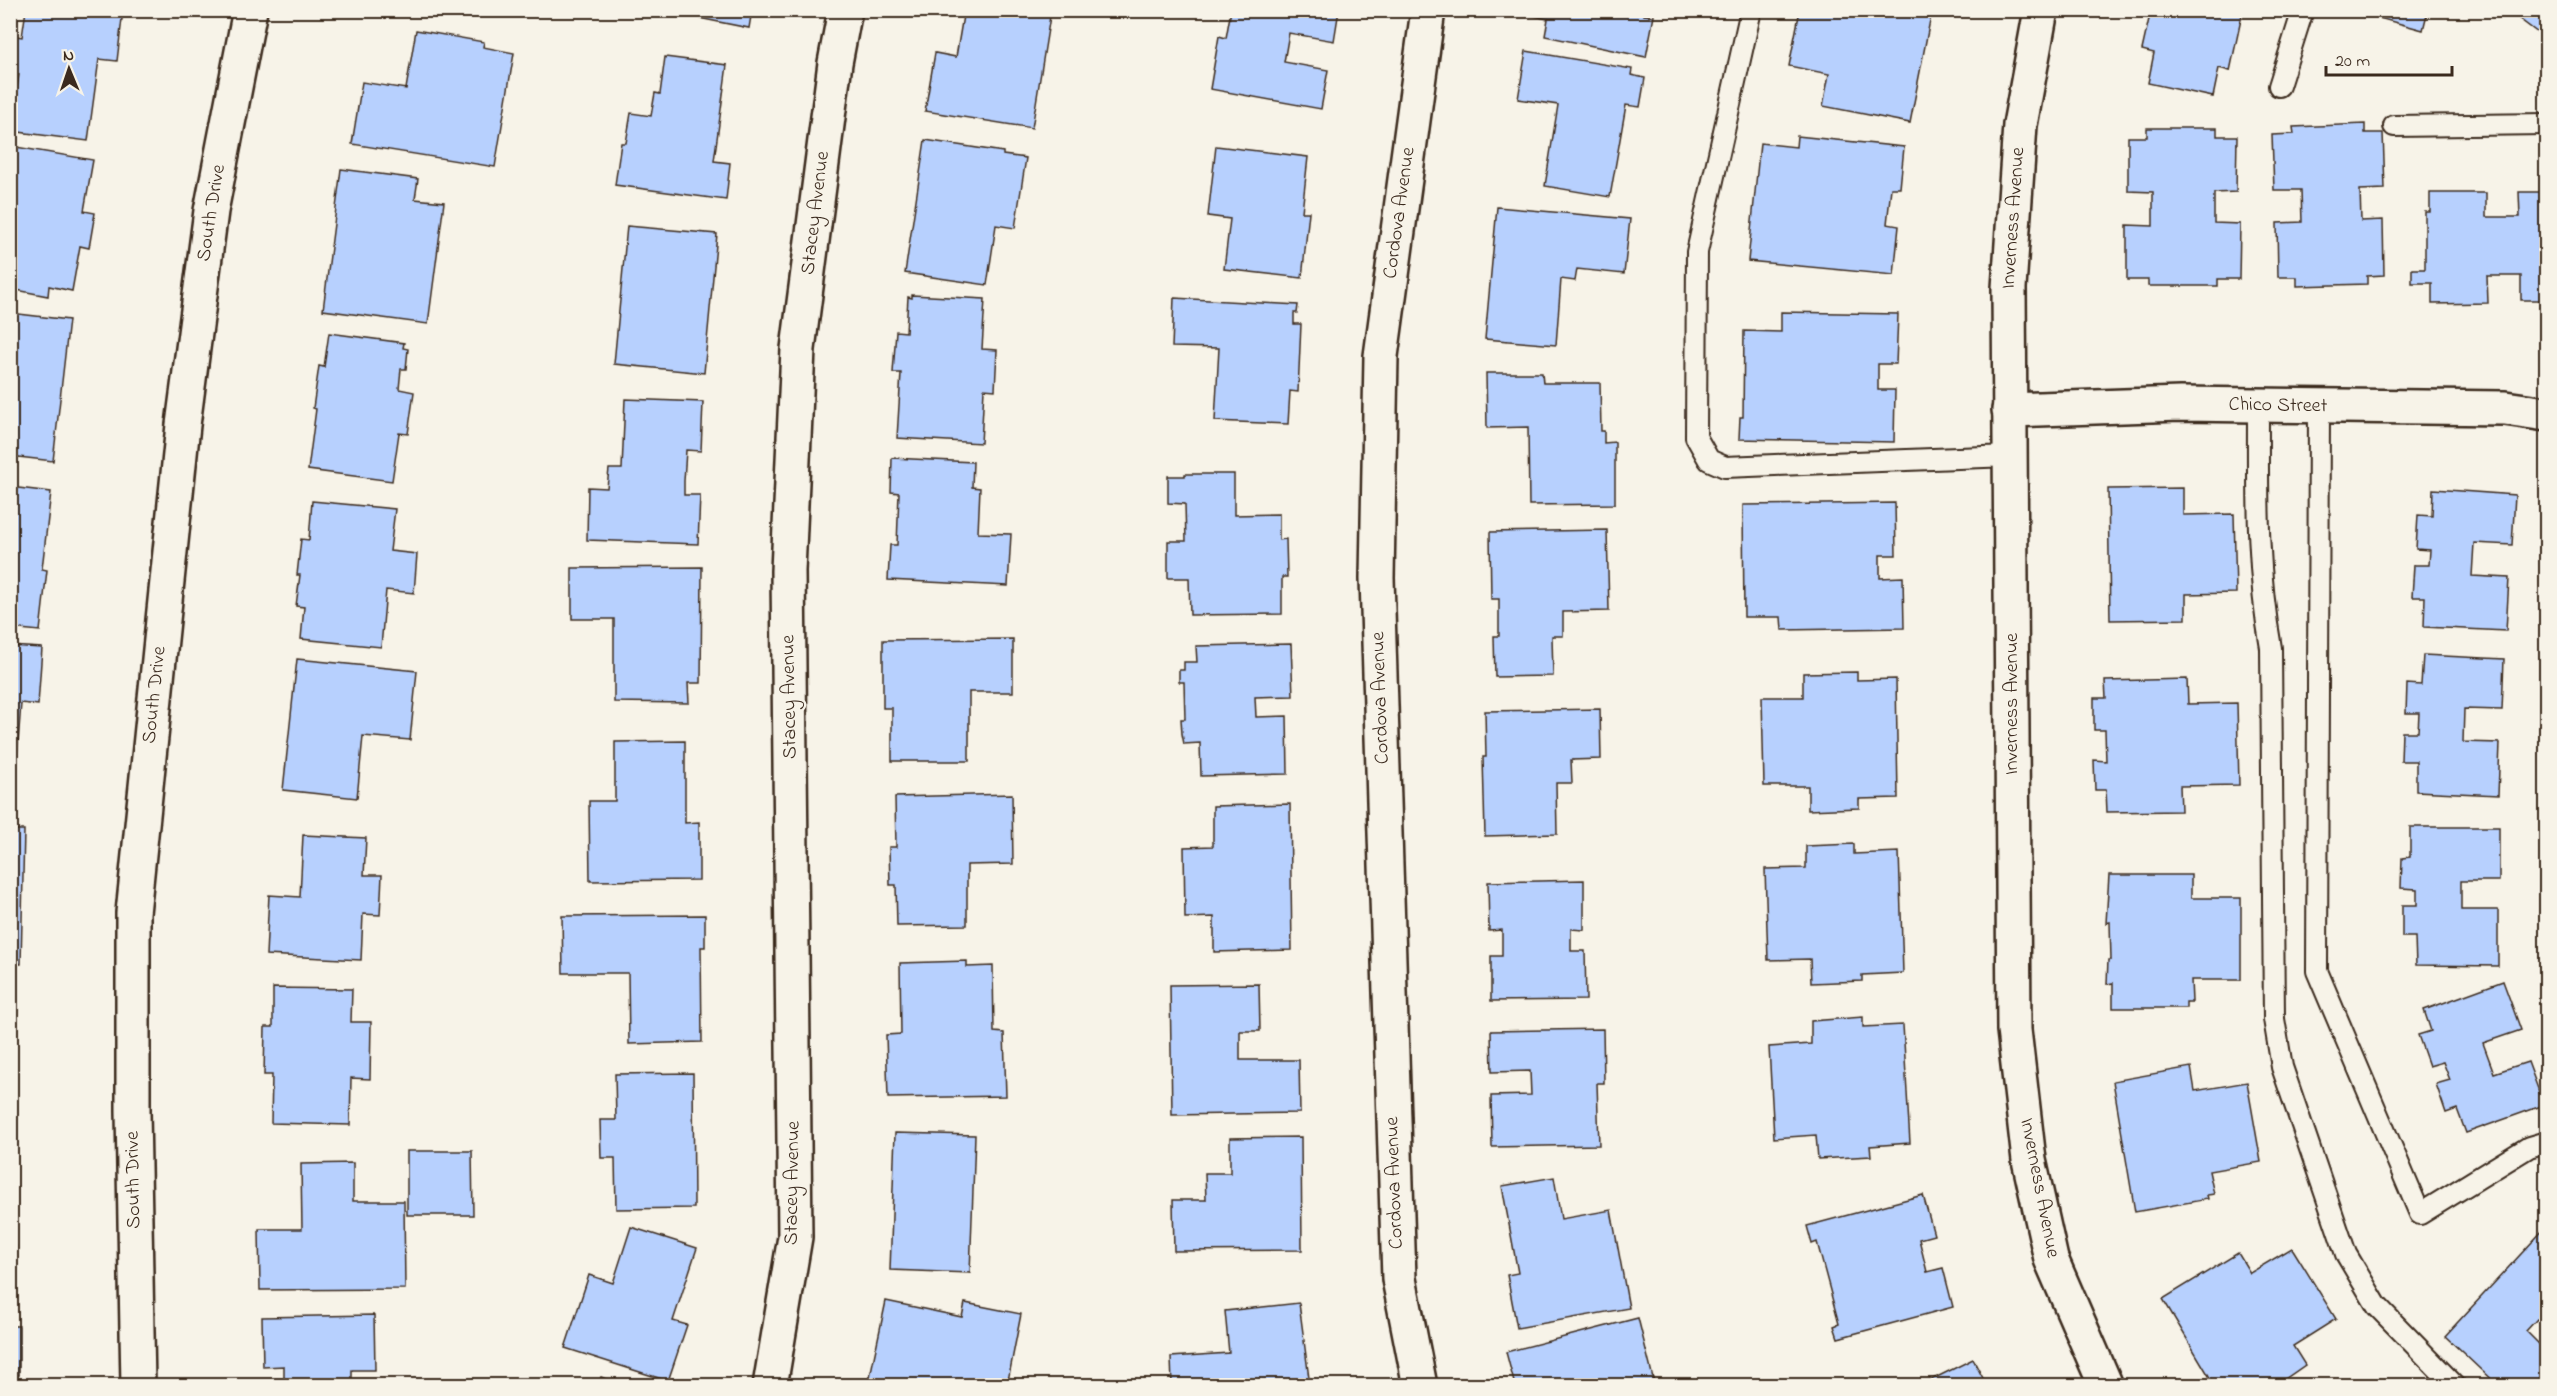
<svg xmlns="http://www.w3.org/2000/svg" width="2557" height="1396" font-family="'Indie Flower',sans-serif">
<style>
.building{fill:#b7d0fe;stroke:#3b2a1e;stroke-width:1.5}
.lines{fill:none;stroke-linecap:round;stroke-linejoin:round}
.lane-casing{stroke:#3b2a1e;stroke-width:24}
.street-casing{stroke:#3b2a1e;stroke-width:38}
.secondary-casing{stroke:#3b2a1e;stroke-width:38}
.lane{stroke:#f7f3e8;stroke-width:20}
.street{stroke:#f7f3e8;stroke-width:33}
.secondary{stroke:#f7f3e8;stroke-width:33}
.labels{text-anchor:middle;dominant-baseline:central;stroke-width:4.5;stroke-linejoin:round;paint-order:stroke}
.street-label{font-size:20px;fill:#3b2a1e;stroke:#f7f3e8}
</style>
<rect width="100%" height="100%" fill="#f7f3e8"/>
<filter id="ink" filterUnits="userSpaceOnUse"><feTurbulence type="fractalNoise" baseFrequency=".0167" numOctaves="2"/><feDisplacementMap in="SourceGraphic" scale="12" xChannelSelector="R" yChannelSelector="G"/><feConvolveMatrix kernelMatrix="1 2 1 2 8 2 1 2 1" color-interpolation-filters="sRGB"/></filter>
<g filter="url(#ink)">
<!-- building -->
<g class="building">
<path d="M26 10H123L117 61 99 59 88 141 11 131 19 74 10 73V35L22 37Z"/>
<path d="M659 10H752L749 28Z"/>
<path d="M964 10H1051L1032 128 925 111 935 53 956 57Z"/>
<path d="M1231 10H1339L1334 41 1289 33 1284 62 1328 70 1321 109 1210 89 1219 36 1226 38Z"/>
<path d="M1525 10H1645L1644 15 1654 16 1646 57 1545 36 1548 19 1524 14Z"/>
<path d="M1800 10H1932L1910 123 1823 106 1829 74 1789 66Z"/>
<path d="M2151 10H2243L2230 71 2219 68 2213 97 2148 83 2154 53 2142 50Z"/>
<path d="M2381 10H2428L2423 30 2379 18Z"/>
<path d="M2516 10H2546V39L2513 14Z"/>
<path d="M416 30 484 42 483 47 514 53 495 167 352 144 362 82 406 89Z"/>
<path d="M1526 51 1632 69 1631 75 1645 78 1640 107 1626 105 1610 197 1545 186 1558 105 1518 99Z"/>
<path d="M665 57 727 65 714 161 730 163 726 200 615 185 621 143H626L631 113 651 116 655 93 660 94Z"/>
<path d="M2365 124V133H2383L2385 189 2360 190 2361 221 2383 220 2384 275 2367 276V284L2297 286V277H2278L2277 223 2302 222 2301 190H2274L2272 135 2294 134 2293 127Z"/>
<path d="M2147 128H2217V136H2237L2236 192 2214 193V223L2240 224 2239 279H2218V286H2148V280H2127V225L2153 226V192L2128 191V137H2147Z"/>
<path d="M1797 136 1904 147 1900 188H1891L1887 224 1899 226 1894 275 1748 261 1760 143 1796 147Z"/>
<path d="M925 140 1003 152V155L1026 158 1015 228 996 225 987 285 905 273Z"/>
<path d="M10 146 93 160 84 211 95 213 89 248 80 246 72 291 49 286 48 296 11 289 13 279H10Z"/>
<path d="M1216 146 1308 157 1302 212H1309L1302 278 1224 269 1230 219 1208 216Z"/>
<path d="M341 169 418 179 415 199 444 202 428 324 323 310Z"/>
<path d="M2519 192H2546V300H2521V276H2487L2488 303 2432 304V283H2412V269H2425V212H2430V193H2486V217H2520Z"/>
<path d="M1497 207 1630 219 1624 274 1577 269 1575 281 1561 279 1556 345 1485 339Z"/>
<path d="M627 226 717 234 704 373 614 364Z"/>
<path d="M912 295 985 299 982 349 997 350 995 390 984 389 981 443 897 438 901 373H893L896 331 906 332 908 297 912 298Z"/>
<path d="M1174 298 1298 305 1297 313H1294V324H1301L1298 392 1290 391 1288 424 1215 421 1219 348 1172 347Z"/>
<path d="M1781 312 1898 314 1896 364H1878V390H1895L1894 442 1739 439 1740 417H1743L1744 331 1781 332Z"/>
<path d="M10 313 69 320 53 461 10 456Z"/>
<path d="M329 333 404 343 403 348 408 349 406 369H401L399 389 414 392 408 434 399 433 392 481 308 470 316 409 313 408 319 366 324 367Z"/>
<path d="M1486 373H1542L1543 383H1600L1601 431H1604V443L1615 442V504L1529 505 1528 427 1487 428Z"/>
<path d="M625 399 703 402 701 451 686 450 684 481V495H700L698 544 587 540 588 487 607 488 609 469H622Z"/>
<path d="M892 458 973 462 972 487 980 488 978 533 1011 534 1008 586 888 580 890 545H897L899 493 891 492Z"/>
<path d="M1185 474H1234V515L1279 514V540L1286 539 1287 577H1282V614L1190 615 1189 578H1168V541H1186L1185 504 1168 503V476H1185Z"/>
<path d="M10 487 51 492 42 569 47 570 40 631 10 628Z"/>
<path d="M2183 488V515L2234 514 2236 593 2186 594V619L2110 620 2108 489Z"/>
<path d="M2433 489 2515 495 2512 545 2474 543 2472 576 2509 578 2506 631 2424 627 2425 597H2412L2414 565H2429L2430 550 2416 549 2418 515 2432 516Z"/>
<path d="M312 501 395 509 390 551 417 554 414 593 386 590 381 647 301 639 304 607 296 606 300 575H297L301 539 309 540Z"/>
<path d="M1895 503 1896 555H1880V578L1903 577 1904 628 1782 630 1781 617H1744L1743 505Z"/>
<path d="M1607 530 1609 611 1563 612V636H1552L1553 676 1495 677 1494 636H1499V599H1491L1490 532Z"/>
<path d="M702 567 701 683H688L689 703 614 702V619H572V568Z"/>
<path d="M1013 639V692H969V761H892V708H883V640Z"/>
<path d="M1291 644 1293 696 1255 697 1256 717 1287 716 1288 774 1201 776 1200 743 1184 744 1182 734 1181 719H1185L1184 682H1179V670H1184V662H1197L1196 646Z"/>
<path d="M10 646 42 648 38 705 21 703 14 797H10Z"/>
<path d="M2423 655 2504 659 2502 710 2464 709 2463 742 2500 743 2498 795 2416 791V761H2401L2402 732H2418L2419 713H2406L2407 684 2421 685Z"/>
<path d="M297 659 417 671 410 740 363 736 357 798 283 790Z"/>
<path d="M1857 672V680L1896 679 1898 798 1859 799V808L1808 810V786H1764L1762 697H1803V673Z"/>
<path d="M2187 679 2188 704 2237 703 2239 785 2180 786 2181 811 2107 812 2106 790H2095L2094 760 2106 761 2105 730H2094V698H2106L2105 681Z"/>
<path d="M1600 709 1601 759 1571 760 1572 783H1556L1557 834 1485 836 1483 757H1486L1485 711Z"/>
<path d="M685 741V823L699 822V880L590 881 589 801H615V742Z"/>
<path d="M1012 794 1013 864 967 865V925L897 926 896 885H890L889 847H896L895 797Z"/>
<path d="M1290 804 1292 950 1214 952V917L1185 918 1184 847 1213 846V806Z"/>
<path d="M2410 827H2499V881H2461V910H2498V966L2416 965 2415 937H2402V905H2417V889L2401 888 2402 858 2410 857Z"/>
<path d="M10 830H24L21 964H10Z"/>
<path d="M303 835 366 838 364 875H382L380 915 363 914 361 960 266 955 269 895 300 897Z"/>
<path d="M1854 844V854L1899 852 1903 973 1862 975V981L1811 983 1810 959 1768 960 1765 869 1806 868V846Z"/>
<path d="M2109 875H2191V898H2241V980H2191L2192 1002H2186V1008H2113V983L2107 984 2108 960H2111L2110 922 2106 923Z"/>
<path d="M1584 880V930L1571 929V951H1585L1586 1000 1491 1001V956H1502V930L1489 931 1488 882Z"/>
<path d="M705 915V947H701L702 1042 629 1044 628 973H563L562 916Z"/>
<path d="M967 961V967L993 966 994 1032 1004 1033 1006 1096 888 1098 886 1035 901 1034 900 963Z"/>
<path d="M2503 981 2521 1030 2483 1043 2494 1073 2528 1062 2544 1105 2466 1133 2457 1109 2446 1113 2436 1084 2450 1080 2443 1062 2429 1066 2418 1035 2431 1031 2424 1010Z"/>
<path d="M1259 984 1260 1031H1240V1060H1299L1300 1113 1172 1115 1170 985Z"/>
<path d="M273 988 352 989 351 1022H371L370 1079 351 1078 350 1125 271 1123 272 1075H264L265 1027H273Z"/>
<path d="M10 999H18L16 1045H10Z"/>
<path d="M1863 1017V1027L1903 1025 1910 1143 1870 1146 1871 1156 1818 1159 1816 1135 1774 1138 1769 1047 1811 1044V1021Z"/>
<path d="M1603 1029 1604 1083H1597L1599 1145 1492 1147 1491 1096 1531 1095 1530 1071 1492 1072 1491 1031Z"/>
<path d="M2191 1067 2195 1091 2247 1082 2261 1162 2209 1171 2214 1194 2207 1195 2208 1199 2135 1212 2113 1081Z"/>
<path d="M693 1073 694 1208 616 1209 615 1158H601L600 1120H616L615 1074Z"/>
<path d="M895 1133 975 1135 970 1273 890 1270Z"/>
<path d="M1301 1137 1302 1250 1174 1251 1173 1200H1206L1205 1173H1230V1138Z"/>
<path d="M407 1151H472L473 1215H407Z"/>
<path d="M353 1163V1201H404L405 1289 260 1290 259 1229H302L301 1164Z"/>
<path d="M1554 1177 1561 1219 1611 1210 1629 1308 1517 1328 1507 1275 1518 1273 1502 1186Z"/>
<path d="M1923 1195 1934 1235 1919 1239 1927 1272 1943 1268 1953 1307 1838 1338 1834 1326 1839 1324 1817 1242 1812 1244 1807 1226Z"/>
<path d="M631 1227 697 1248 673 1321 687 1325 668 1381 565 1348 589 1275 613 1283Z"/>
<path d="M2546 1227V1315L2540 1321 2537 1319 2526 1331 2544 1349 2546 1346V1386H2498L2445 1336Z"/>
<path d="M10 1246H16L17 1297H10Z"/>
<path d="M2292 1248 2336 1319 2293 1346 2305 1365 2275 1386H2215L2163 1299 2238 1253 2250 1273Z"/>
<path d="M886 1301 962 1317 965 1303 1021 1314 1007 1386H868Z"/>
<path d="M1299 1303 1310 1386H1172L1171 1357 1229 1353 1225 1311Z"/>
<path d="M374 1315 375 1370H352V1386H284V1366L263 1367 262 1317Z"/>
<path d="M1638 1318 1655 1386H1515L1506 1352Z"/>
<rect x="10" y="1326" width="9" height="49"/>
<path d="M1973 1359 1987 1386H1919Z"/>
<path d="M601 1377 623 1386H597Z"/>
</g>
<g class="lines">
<defs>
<g id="lane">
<path d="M1751 10 1697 252 1696 437 1709 460 1725 467 2010 456"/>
<path d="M2279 86 2303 10"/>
<path d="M2394 126 2546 124"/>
<path d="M2258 405C2258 487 2256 567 2271 648L2274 1019 2282 1067 2346 1254 2377 1306 2455 1386"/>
<path d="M2319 406 2317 971 2420 1214 2529 1147 2546 1142"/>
</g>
<g id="street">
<path d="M2041 10 2020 125 2009 288 2014 1030 2029 1160 2051 1259 2106 1386"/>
<path d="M2009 410 2180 404 2505 408 2546 414"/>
<path d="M770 1386 795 1237 788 571 798 349 835 63 845 10"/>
<path d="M1420 1386 1399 1279 1377 578 1381 356 1428 10"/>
</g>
<path id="secondary" d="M138 1386 133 1111V913L183 425 211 211 250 10"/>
</defs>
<!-- lane casing -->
<use href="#lane" class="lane-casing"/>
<!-- street casing -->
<use href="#street" class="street-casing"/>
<!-- secondary casing -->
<use href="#secondary" class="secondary-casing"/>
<!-- lane -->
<use href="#lane" class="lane"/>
<!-- street -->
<use href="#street" class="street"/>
<!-- secondary -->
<use href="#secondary" class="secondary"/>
</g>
</g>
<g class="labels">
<!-- street labels -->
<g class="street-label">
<text transform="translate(212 213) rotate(-81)">South Drive</text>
<text transform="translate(816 213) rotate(-83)">Stacey Avenue</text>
<text transform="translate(1400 213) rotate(-82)">Cordova Avenue</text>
<text transform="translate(2014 218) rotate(-86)">Inverness Avenue</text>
<text transform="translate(2278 406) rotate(1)">Chico Street</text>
<text transform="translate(155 695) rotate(-84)">South Drive</text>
<text transform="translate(790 697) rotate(-91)">Stacey Avenue</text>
<text transform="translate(1381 698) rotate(-92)">Cordova Avenue</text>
<text transform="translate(2012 704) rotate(-90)">Inverness Avenue</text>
<text transform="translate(134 1180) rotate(-91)">South Drive</text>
<text transform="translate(793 1183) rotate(-89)">Stacey Avenue</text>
<text transform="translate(1395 1183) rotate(-92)">Cordova Avenue</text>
<text transform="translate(2039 1188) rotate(79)">Inverness Avenue</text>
</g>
</g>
<!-- margin -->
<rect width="2557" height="1396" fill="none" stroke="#f7f3e8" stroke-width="36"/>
<rect x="18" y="18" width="2521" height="1360" fill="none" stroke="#3b2a1e" stroke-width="2" filter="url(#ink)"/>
<!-- north arrow -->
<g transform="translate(69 69) rotate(358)" stroke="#f7f3e8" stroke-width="4.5" paint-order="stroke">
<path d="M0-4.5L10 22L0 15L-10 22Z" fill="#3b2a1e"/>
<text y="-9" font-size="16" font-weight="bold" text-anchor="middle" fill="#3b2a1e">N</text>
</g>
<!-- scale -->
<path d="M2326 66v9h126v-9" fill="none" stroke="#3b2a1e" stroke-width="3"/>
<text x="2335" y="66" font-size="18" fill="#3b2a1e" stroke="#f7f3e8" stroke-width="4.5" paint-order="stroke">20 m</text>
</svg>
